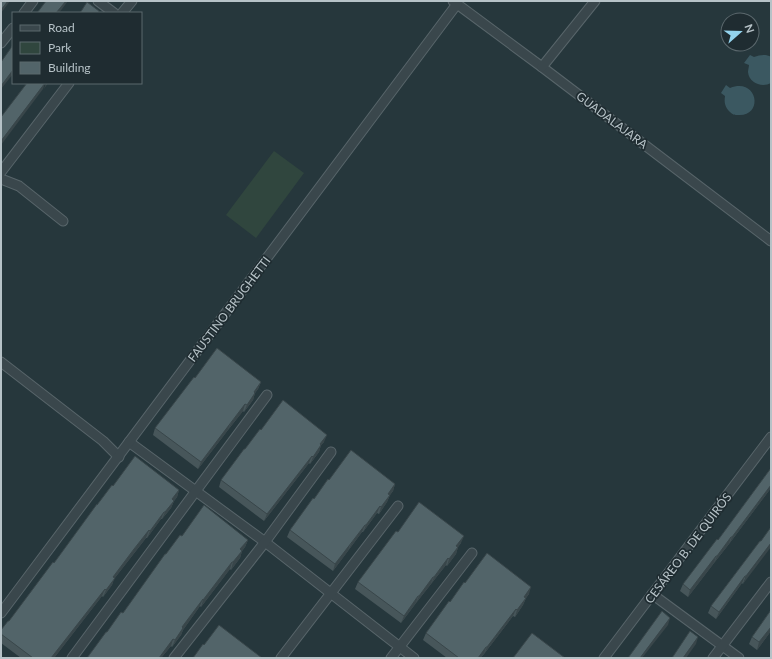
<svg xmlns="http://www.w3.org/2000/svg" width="772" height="659" font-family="Lato,sans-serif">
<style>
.green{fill:#30463e}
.water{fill:#3b5861}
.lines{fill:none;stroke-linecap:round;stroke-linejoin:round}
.minor-casing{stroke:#58656a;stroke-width:11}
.minor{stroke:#3a474c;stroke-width:9}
.wall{fill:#47565a}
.shaded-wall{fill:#39464a}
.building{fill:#526469;stroke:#39464a}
.labels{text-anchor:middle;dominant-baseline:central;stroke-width:3.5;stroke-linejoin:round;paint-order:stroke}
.street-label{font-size:12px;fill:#b6c2c7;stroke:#1f2c31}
</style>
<rect width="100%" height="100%" fill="#26373c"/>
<!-- green -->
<path class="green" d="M274 151 304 173 256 238 226 215Z"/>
<!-- water -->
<g class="water">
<path d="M750 55 754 57C760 55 766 54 771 57V83C762 88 749 83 748 72 748 71 749 66 749 65L744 63Z"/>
<path d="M726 85 730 88C758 77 764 117 738 115 735 115 733 115 730 112 725 107 724 103 725 96L721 93Z"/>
</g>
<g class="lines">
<defs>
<g id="minor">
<path d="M98 1 114 13"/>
<path d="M453 1 542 67 771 241"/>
<path d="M24 13 33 1"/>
<path d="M122 13 132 1"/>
<path d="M1 43 13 28"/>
<path d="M542 67 595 1"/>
<path d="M1 172 69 83"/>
<path d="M1 179 19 186 63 221"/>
<path d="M1 362 103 441 119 457"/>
<path d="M129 442 265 542 414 658"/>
<path d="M652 594 739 658"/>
<path d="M1 613 457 4"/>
<path d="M72 658 267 395"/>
<path d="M174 658 265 542 331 452"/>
<path d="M281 658 398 506"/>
<path d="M391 658 472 553"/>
<path d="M604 658 771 437"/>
<path d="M713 658 771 582"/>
</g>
</defs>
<!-- minor casing -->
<use href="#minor" class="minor-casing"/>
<!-- minor -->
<use href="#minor" class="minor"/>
</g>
<!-- wall -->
<g class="wall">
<path d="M195 378 261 382 258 389 255 393 253 400 244 412 243 411 228 430 198 469 153 435 155 428Z"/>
<path d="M261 430 324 442 321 445 319 452 310 464 309 463 264 521 219 487 221 480 245 449Z"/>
<path d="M771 468V488L729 544 714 563 688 597 680 591 683 584 718 540Z"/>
<path d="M395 484 393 491 390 495 387 502 379 514 377 513 363 532H362L333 571 287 537 290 530 314 499Z"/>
<path d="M113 486 179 490 177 497 174 501 171 508 162 519H161L147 538H146L132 556 114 579 112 585 103 597 102 596 54 658H21L1 643V630L9 621 54 563 97 505Z"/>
<path d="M398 532 461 543 458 547 456 554 447 566 446 565 416 603 401 623 355 589 358 582Z"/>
<path d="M182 536 248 540 245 547 242 551 240 558 231 570 230 569 201 607 200 606 183 630 181 635 172 647 171 646 161 658H87L123 613 166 554Z"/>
<path d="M760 541 743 584 742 583 716 619 708 613 711 606Z"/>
<path d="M529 594 526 598 523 605 515 617 513 616 484 654 480 658H447L423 640 426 633 450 602Z"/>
<path d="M771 610V631L757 650 749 644 752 637Z"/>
</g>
<!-- shaded-wall -->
<g class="shaded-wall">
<path d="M8 1H10L1 13V10Z"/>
<path d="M66 1H68L59 13H56Z"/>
<path d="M13 70V74L1 89V86Z"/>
<path d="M45 83 43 89 1 145V141Z"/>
<path d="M46 83H48L44 89Z"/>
<path d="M261 382 258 389 255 393 253 400 244 412 247 405 254 392Z"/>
<path d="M245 404 243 411 228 430 231 423Z"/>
<path d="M230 423 228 430 198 469 201 462Z"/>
<path d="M327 435 324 442 321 445 319 452 310 464 313 457 320 444Z"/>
<path d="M312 456 309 463 264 521 267 514Z"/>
<path d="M395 484 393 491 385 501 388 494Z"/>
<path d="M771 485V488L729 544 732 537Z"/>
<path d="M179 490 177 497 174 501 171 508 162 519 165 512 172 499Z"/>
<path d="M390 495 387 502 379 514 381 507Z"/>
<path d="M380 506 377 513 363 532 366 525Z"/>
<path d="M164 512 161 519 147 538 150 531Z"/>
<path d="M365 525 362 532 348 551 351 544Z"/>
<path d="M149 530 146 538 114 579 112 585 103 597 106 590 113 577Z"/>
<path d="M464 536 461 543 458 547 456 554 447 566 449 559 456 546Z"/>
<path d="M731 537 729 544 714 563 717 556Z"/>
<path d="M248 540 245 547 242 551 240 558 231 570 233 562 240 549Z"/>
<path d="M771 543V547L743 584 746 576Z"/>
<path d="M350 544 348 551 333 571 335 564Z"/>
<path d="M716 556 714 563 688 597 690 590Z"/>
<path d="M448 558 446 565 431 584 434 577Z"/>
<path d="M232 562 230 569 201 607 203 600Z"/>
<path d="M745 576 742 583 716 619 719 612Z"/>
<path d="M433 577 431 584 416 603 419 596Z"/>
<path d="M531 587 529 594 521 604 524 597Z"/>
<path d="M105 589 102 596 54 658H51Z"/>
<path d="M418 596 416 603 401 623 404 616Z"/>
<path d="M526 598 523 605 515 617 517 610Z"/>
<path d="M203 599 200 606 183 630 181 635 172 647 175 640 182 627Z"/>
<path d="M516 609 513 616 484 654 487 647Z"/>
<path d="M670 618 668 625 642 658H640Z"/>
<path d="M771 627V631L757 650 759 642Z"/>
<path d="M698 637 696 644 686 658H683Z"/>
<path d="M173 639 171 646 161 658H159Z"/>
<path d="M486 647 484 654 480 658H478Z"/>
</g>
<!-- building -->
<g class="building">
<path d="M1 1H8L1 10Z"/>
<path d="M46 1H66L56 13H37Z"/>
<path d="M87 2 99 11 98 13H80Z"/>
<path d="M13 45V70L1 86V62Z"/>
<path d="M27 83H45L1 141V117Z"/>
<path d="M217 348 261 382 254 392 255 393 247 405 245 404 201 462 155 428 194 377 195 378Z"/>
<path d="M283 400 327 435 320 444 321 445 313 457 312 456 267 514 221 480 244 449H245L260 429 261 430Z"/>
<path d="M351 450 395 484 388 494 390 495 381 507 380 506 366 525H365L335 564 290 530 313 498 314 499 328 479 329 480Z"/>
<path d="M135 456 179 490 172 499 174 501 165 512H164L150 531 149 530 134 549 113 577 115 578 106 590 105 589 51 658H33L1 634V630L8 621H9L53 562 54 563 97 504V505L112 485 113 486Z"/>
<path d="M771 468V485L732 537H731L717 556H716L690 590 683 584 717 539 718 540Z"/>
<path d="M419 502 464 536 456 546 458 547 449 559 448 558 434 577H433L419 596H418L404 616 358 582 396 531 398 532Z"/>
<path d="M204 505 248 540 240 549 242 551 233 562H232L203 600V599L182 627 183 628 175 640 173 639 159 658H87L106 632H107L121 612 123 613 165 554H166L180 535 182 536Z"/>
<path d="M771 527V543L746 576H745L719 612 711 606 760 541H761Z"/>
<path d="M487 553 531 587 524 597 526 598 517 610 516 609 487 647H486L478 658H459L426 633 449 601 450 602 464 582 465 583Z"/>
<path d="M771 610V627L759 642 752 637Z"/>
<path d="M662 611 670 618 640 658H628Z"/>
<path d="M219 625 262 658H193L203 644 204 645Z"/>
<path d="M690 631 698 637 683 658H672Z"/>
<path d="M532 633 565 658H513Z"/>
</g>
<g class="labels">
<!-- street labels -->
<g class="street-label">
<text transform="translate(612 120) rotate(37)">GUADALAJARA</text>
<text transform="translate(229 309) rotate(-53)">FAUSTINO BRUGHETTI</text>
<text transform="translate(688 548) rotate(-53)">CESÁREO B. DE QUIRÓS</text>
</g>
</g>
<!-- border -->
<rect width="772" height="659" fill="none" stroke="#b6c2c7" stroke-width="4"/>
<!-- legend -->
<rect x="12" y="12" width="130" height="72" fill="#1f2c31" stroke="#5b686d"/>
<rect x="20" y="25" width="20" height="6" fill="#3a474c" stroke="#5b686d"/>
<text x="48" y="32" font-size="12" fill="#b6c2c7">Road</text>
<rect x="20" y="42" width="20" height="12" fill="#30463e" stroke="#5b686d"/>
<text x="48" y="52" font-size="12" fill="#b6c2c7">Park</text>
<rect x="20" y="62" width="20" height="12" fill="#526469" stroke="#5b686d"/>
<text x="48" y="72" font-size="12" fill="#b6c2c7">Building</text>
<!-- north arrow -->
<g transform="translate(740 32) rotate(70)"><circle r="19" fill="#1f2c31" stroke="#5b686d"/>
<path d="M0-3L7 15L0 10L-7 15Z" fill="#94d4ee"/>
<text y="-6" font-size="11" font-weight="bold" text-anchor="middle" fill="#b6c2c7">N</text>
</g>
</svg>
